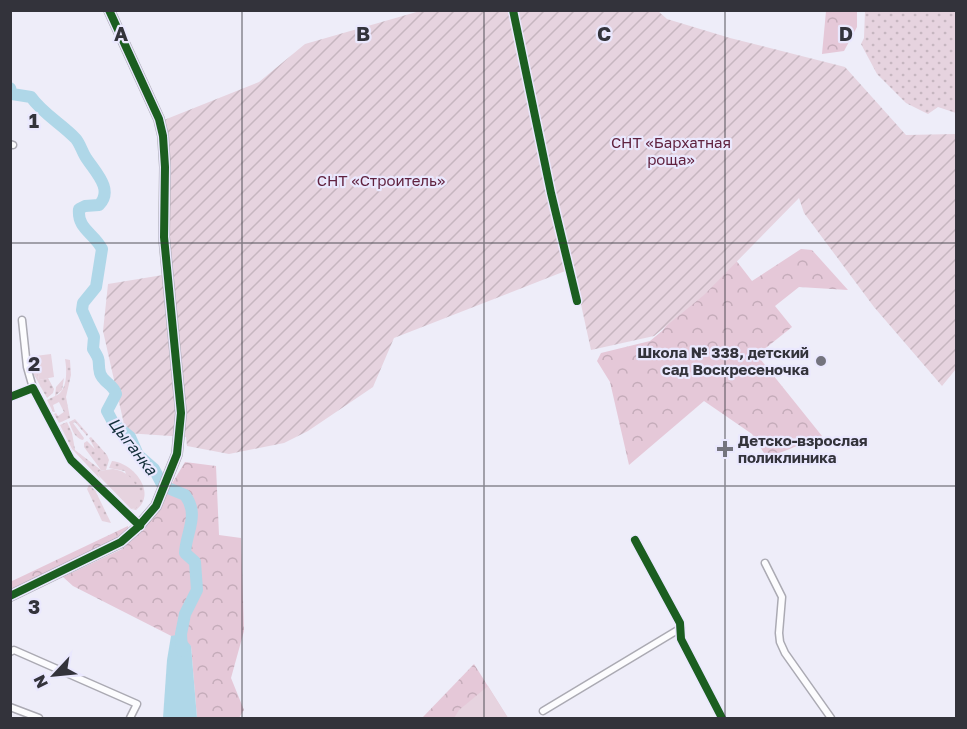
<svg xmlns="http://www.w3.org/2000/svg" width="967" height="729" font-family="'Golos Text',sans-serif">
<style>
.grass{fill:url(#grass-dots)}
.forest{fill:url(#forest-crowns)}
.park{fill:#e6d3df}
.garden{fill:url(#garden-furrows)}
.water{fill:#afd7e8}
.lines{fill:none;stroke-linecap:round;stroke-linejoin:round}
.river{stroke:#afd7e8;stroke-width:12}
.street-casing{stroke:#abaab3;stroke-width:9}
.secondary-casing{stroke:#abaab3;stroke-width:12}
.street{stroke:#fcfcfe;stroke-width:6}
.secondary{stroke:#fcfcfe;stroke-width:9}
.cycleway-casing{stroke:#eae8fe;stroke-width:11}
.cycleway{stroke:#1b5e20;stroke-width:8}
.grid{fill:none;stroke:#33333b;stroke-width:1.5;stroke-opacity:0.55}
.poi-dot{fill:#74747e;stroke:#eae8fe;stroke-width:2}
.labels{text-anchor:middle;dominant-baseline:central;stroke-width:4.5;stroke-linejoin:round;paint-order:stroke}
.park-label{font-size:15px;fill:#60223f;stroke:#eae8fe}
.poi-label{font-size:15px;font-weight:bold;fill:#33333b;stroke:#eae8fe;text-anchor:end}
.water-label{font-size:16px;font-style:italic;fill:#122e38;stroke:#eae8fe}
.grid-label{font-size:20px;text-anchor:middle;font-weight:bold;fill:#33333b;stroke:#eae8fe;stroke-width:4.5;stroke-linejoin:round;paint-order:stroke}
</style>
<defs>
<pattern id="grass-dots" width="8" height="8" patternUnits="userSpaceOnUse" patternTransform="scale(1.5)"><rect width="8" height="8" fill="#e6d3df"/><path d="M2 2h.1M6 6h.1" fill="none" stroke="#c6b6c0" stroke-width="1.8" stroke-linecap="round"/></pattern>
<pattern id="forest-crowns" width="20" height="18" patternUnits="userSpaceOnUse" patternTransform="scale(1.5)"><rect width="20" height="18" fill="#e5c8d8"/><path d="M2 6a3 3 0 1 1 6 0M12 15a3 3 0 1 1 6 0" fill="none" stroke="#c5acba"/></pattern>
<pattern id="garden-furrows" width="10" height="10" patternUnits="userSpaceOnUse" patternTransform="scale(1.5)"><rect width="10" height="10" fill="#e6d3df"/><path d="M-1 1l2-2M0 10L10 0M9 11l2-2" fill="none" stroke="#c6b6c0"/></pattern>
</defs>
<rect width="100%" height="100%" fill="#eeedf9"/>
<!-- grass -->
<g class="grass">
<path d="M865 11H956V113L938 107 928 114 906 103 877 74 861 44 864 38Z"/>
<path d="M30 356H35L39 380 48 378 54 389 53 393 47 398 33 373Z"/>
<path d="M65 359 70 360 71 375 66 397 70 418 59 423 54 414 56 413 58 416 64 412 59 402 53 405 55 412H53L47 400 55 396 56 387 64 378 62 390 55 396C68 392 67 370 65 359Z"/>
<path d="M75 419 88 434 87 436 75 422 73 423 84 438 83 440C74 438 72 429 69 422Z"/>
<path d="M67 422 72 433 75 450 101 470 84 447V443L87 441 95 449 89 438 91 437 107 455 109 460 106 470 99 471 98 475 101 480 72 449 60 425Z"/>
<path d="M112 461C134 463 158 494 136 510L131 509 136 508 125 471 109 468Z"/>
<path d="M90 483 93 484 99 490 96 492 111 523 102 521 87 489Z"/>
</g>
<!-- forest -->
<g class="forest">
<path d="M826 11H857V27L844 51 822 54Z"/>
<path d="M801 249 812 250 848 290 799 287 775 306 792 327 757 355 822 436 767 458 752 434 704 401 629 465 610 382 597 361 601 353 650 341 662 331 691 296 735 259 752 281Z"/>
<path d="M185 462 216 466 219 535 241 538 244 631 231 678 244 710 239 718H197L191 646 73 586 63 577 122 549 147 525Z"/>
<path d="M128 526V529L110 544 11 592 10 582Z"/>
<path d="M474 664 508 718H422Z"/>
</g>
<!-- park -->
<g class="park">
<path d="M51 354 54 377 39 380 35 356Z"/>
<path d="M113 469C131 472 138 484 140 502L136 508 131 509 98 475 99 471Z"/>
<path d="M488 686 508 718H454L459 710Z"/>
</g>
<!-- garden -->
<path class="garden" d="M420 11H658L667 19 730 38 845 67 906 135 956 134V369L942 386 874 307 804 213 799 198 704 295 654 336 591 350 573 268 394 338 373 387 308 431 284 443 229 454 187 446 186 437 126 433 103 331 108 284 169 274 159 122 259 82 305 44Z"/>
<!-- water -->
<path class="water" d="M181 634 191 646 197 718H163L167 660 171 636Z"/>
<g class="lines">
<!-- river -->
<path class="river" d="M10 88 12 94 31 97C43 114 62 124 76 139 80 144 82 151 85 156 93 170 115 189 99 205L85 206 79 209C77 229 94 233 102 249L96 287 83 303 82 310 94 337 93 349C102 363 97 360 100 373 103 383 114 384 116 394L107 411 114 424 130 437 138 455 154 469 163 486 185 495C200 515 186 532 185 553L195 562 197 590 185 614 181 634 182 651"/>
<defs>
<g id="street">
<path d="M513 10 551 193 577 301"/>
<path d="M10 144 13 145"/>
<path d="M22 320 27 367 33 388"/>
<path d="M10 397 33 388 71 460 140 526"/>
<path d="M635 540 680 623 681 639 722 718"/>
<path d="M765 563 782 597 779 633 780 642 785 653 831 718"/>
<path d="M10 652 14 650 137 704 130 718"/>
<path d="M10 707 39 718"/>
<path d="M543 711 681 628"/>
</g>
<path id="secondary" d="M10 596 121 542 137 528 156 506 177 454 181 413 164 237 165 167 163 136 159 119 109 10"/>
</defs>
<!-- street casing -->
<use href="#street" class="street-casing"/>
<!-- secondary casing -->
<use href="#secondary" class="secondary-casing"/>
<!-- street -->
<use href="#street" class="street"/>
<!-- secondary -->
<use href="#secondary" class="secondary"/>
<defs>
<g id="cycleway">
<path d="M513 10 551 193 577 301"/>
<path d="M10 397 33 388 71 460 140 526"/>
<path d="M635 540 680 623 681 639 722 718"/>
<path d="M10 596 121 542 137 528 156 506 177 454 181 413 164 237 165 167 163 136 159 119 109 10"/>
</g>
</defs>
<!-- cycleway casing -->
<use href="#cycleway" class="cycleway-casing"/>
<!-- cycleway -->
<use href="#cycleway" class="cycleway"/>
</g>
<!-- grid -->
<path class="grid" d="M242 10V718M484 10V718M725 10V718M10 243H956M10 486H956"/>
<!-- markers -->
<g class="poi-dot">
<circle cx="821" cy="361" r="6"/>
<path d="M722 440h6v6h6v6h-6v6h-6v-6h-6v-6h6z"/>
</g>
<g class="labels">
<!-- park labels -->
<g class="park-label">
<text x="671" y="142">СНТ «Бархатная<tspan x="671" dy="17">роща»</tspan></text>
<text x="381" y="180">СНТ «Строитель»</text>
</g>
<!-- poi labels -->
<g class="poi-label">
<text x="809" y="352">Школа № 338, детский<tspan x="809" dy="17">сад Воскресеночка</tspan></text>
<text x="738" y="440" text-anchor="start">Детско-взрослая<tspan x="738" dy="17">поликлиника</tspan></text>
</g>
<!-- water labels -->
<g class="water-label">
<text transform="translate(133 446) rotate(52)">Цыганка</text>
</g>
</g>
<g class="grid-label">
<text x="121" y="41">A</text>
<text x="363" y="41">B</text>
<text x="604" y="41">C</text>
<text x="846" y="41">D</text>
<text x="34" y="128">1</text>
<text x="34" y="371">2</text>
<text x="34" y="614">3</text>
</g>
<!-- border -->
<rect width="967" height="729" fill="none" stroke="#33333b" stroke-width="24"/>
<!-- north arrow -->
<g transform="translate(54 675) rotate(244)" stroke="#eae8fe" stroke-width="4.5" paint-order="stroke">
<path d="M0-4.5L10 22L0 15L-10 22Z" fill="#33333b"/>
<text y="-9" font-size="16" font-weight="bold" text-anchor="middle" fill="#33333b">N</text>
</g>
</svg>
